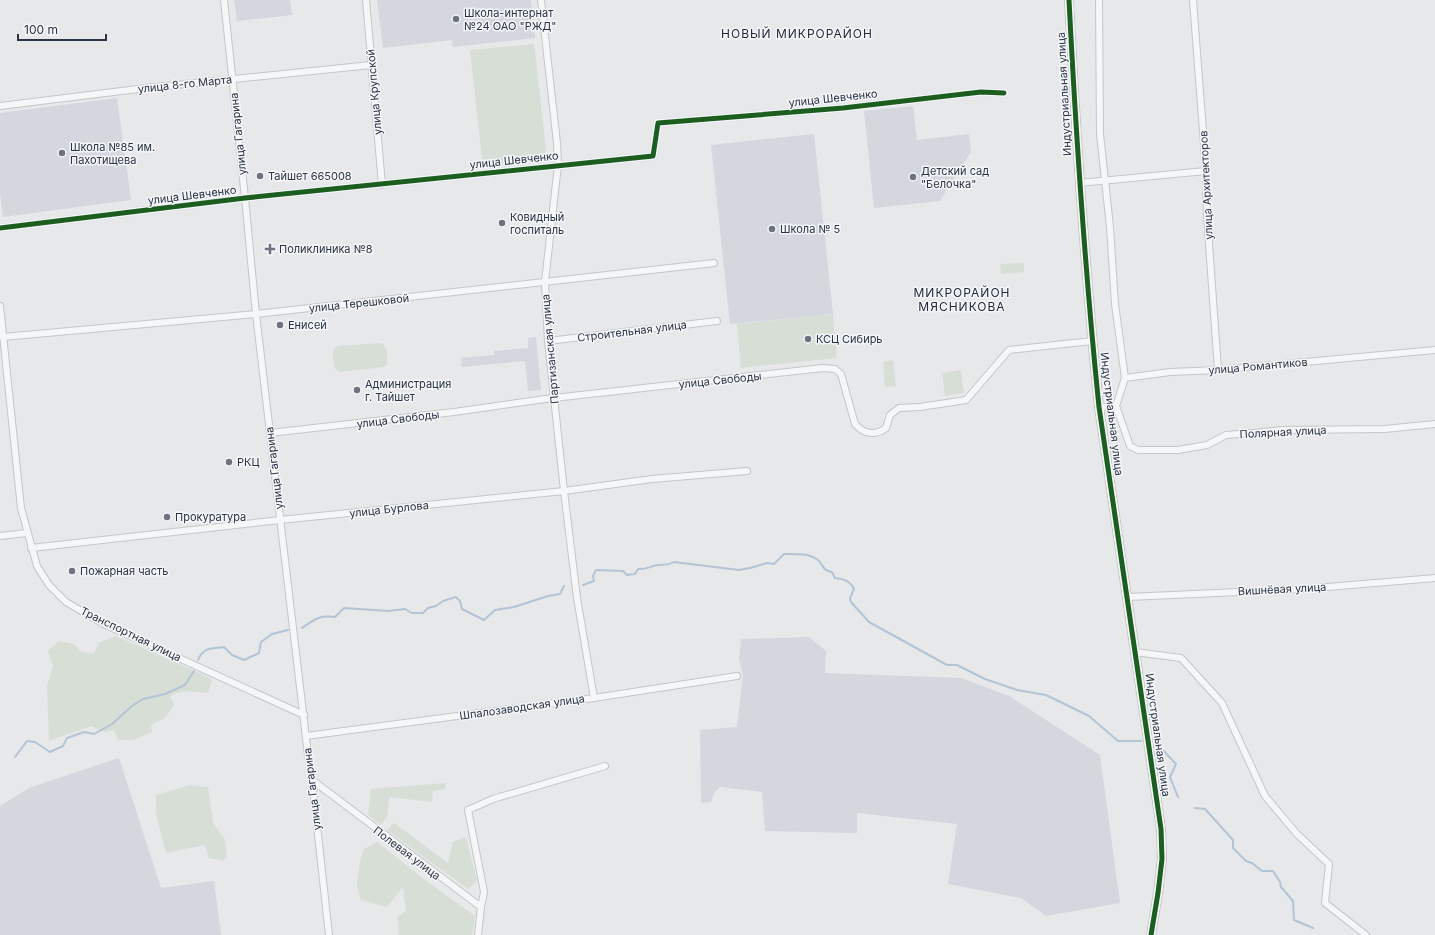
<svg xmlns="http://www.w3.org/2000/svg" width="1435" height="935" font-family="Inter,sans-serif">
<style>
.built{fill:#d4d7dd}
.green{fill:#d6ded6}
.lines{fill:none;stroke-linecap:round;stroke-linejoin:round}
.stream{stroke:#b4c4d5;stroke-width:2}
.minor-casing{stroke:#c4c6c8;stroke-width:8}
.tertiary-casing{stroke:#c4c6c8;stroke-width:10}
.minor{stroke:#f5f6f7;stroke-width:6}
.tertiary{stroke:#f5f6f7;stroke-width:8}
.cycleway-casing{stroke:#f4f6f9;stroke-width:8}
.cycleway{stroke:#1b5e20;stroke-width:5}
.poi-dot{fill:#6c737f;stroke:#f4f6f9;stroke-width:1.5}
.labels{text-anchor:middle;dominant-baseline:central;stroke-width:3;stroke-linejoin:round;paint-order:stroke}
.poi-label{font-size:11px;fill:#2b3445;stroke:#f4f6f9;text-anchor:start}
.street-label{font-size:11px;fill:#2b3445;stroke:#f4f6f9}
.neighbourhood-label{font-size:12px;letter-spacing:1px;fill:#1d2536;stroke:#f4f6f9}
</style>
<rect width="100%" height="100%" fill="#e6e8ea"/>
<!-- built -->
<g class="built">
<path d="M234 0H290L292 15 237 21Z"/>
<path d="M377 0H531L535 38 453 47 452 40 383 48Z"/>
<path d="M117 98 131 200 3 217 0 193V113Z"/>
<path d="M913 106 917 140 969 134 971 152 940 201 874 208 864 111Z"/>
<path d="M814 134 833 314 730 324 711 145Z"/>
<path d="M536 337 541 390 528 391 525 361 462 367 461 358 494 355V351L528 348V338Z"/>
<path d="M809 637 826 651 825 673 961 678 1009 696 1100 755 1120 903 1046 916 1021 898 948 884 957 824 857 813V833L765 831 762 792 720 787 714 793 711 802 701 803 700 730 737 727 743 675 739 659 741 639Z"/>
<path d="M119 758 161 888 214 881 221 935H0V806L29 788Z"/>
</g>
<!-- green -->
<g class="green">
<path d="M534 44 547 159 483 166 470 50Z"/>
<path d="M1022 263 1024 264V271L1023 272 1001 274 1000 264Z"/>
<path d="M833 314 837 358 741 368 737 324Z"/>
<path d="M380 343C389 345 387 356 387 364L384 367 339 372 334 367C334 360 330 350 338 346Z"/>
<path d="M893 360 896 386 885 387 883 362Z"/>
<path d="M961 370 964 393 945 396 942 373Z"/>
<path d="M116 636 212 679 208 693C195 692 181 689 170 696L174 705 165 718 151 725 152 732 133 740H118L114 730 105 732 91 726 49 741 47 686 53 667 48 651 59 641 74 644 80 651 94 654 99 643Z"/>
<path d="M446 783 445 789 433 791 432 802 389 797 387 817 381 825 368 815 371 789Z"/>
<path d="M190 785 208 787 213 823 225 840 227 856 223 861 209 858 205 845 166 853 156 814V795Z"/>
<path d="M394 823 448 863 453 842 466 837 477 881 468 889 387 830Z"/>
<path d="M377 842 425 880 475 916 472 935H399L397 917 406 911 403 887 387 907 361 900 357 886 360 862 364 849Z"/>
</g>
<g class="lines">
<!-- stream -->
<g class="stream">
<path d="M583 585 594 581 593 576 596 570 623 571 627 575 635 574 638 569C646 570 650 566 658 565 664 564 667 566 674 562L739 570 750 568 767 563 774 564 784 554C794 554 809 553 818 560 824 566 822 570 832 572L835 578C844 579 850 581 854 589L850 598 851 602 869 622 947 665H957L985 679 1017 690 1046 695 1089 716 1118 741H1141"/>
<path d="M302 628C315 619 319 615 335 617L344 608 388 611 405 609 412 613H423L428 608 436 606 443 601 456 597 460 601 462 609 484 620 495 610 514 607 548 596 560 594 564 586"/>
<path d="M198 660C203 647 211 649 224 647L232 655 244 660 259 653 261 642 272 634 288 630"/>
<path d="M1158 745 1176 764 1170 777 1178 797"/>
<path d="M15 757 27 741 35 742 50 752 63 746 67 738 84 732 94 734 112 724 132 706 143 699 165 694 185 685 194 671"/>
<path d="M1195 808 1205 809 1233 840V848L1246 861 1252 863 1262 871H1273L1280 882 1281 887 1293 901 1294 920 1313 928"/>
</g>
<defs>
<g id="minor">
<path d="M224 0 245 198 256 314 308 755 312 780 329 935"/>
<path d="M366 0 382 185"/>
<path d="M541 0 557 143 558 165 545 282 548 341 564 491 577 598 594 698"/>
<path d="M1099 0 1100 134 1110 227 1115 304 1125 378"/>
<path d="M1193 0 1206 171 1207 216 1218 370"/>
<path d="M0 106 146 88 371 65"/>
<path d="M1079 183 1206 171"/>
<path d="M0 228 245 198 653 156 658 123 843 108 981 92 1004 93"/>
<path d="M0 306 21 508 37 566 49 585 66 602 104 624 304 715"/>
<path d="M3 337 256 314 714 263"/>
<path d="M548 341 717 321"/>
<path d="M1116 406 1130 446 1138 450H1178L1207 445 1226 435 1253 433 1283 430 1385 429 1435 424"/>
<path d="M1099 407 1116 406 1125 378 1170 372 1218 370 1435 350"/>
<path d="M270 433 454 412 545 399 823 368 835 369 841 374 855 424C864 434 875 436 886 428L890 415 899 408 920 407 966 400 1009 350 1092 341"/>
<path d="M0 536 27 533"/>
<path d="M31 548 280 520 564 491 652 479 747 471"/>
<path d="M1128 597 1303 589 1435 578"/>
<path d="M1135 652 1181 658 1222 703 1265 796 1297 834 1329 864 1325 903 1366 935"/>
<path d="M306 736 594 698 737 676"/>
<path d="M312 780 481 907 478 935"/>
<path d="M481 907 484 892 468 810 493 799 605 766"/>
</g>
<path id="tertiary" d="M1069 0C1076 136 1085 271 1099 407L1161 829 1162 859 1158 893 1151 935"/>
</defs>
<!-- minor casing -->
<use href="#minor" class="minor-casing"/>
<!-- tertiary casing -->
<use href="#tertiary" class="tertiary-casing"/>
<!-- minor -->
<use href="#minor" class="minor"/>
<!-- tertiary -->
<use href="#tertiary" class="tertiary"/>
<defs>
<g id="cycleway">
<path d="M1069 0C1076 136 1085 271 1099 407L1161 829 1162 859 1158 893 1151 935"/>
<path d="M0 228 245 198 653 156 658 123 843 108 981 92 1004 93"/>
</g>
</defs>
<!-- cycleway casing -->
<use href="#cycleway" class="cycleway-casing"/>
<!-- cycleway -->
<use href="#cycleway" class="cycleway"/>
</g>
<!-- markers -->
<g class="poi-dot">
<circle cx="456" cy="19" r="4"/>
<circle cx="62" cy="153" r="4"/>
<circle cx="260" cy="176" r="4"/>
<circle cx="913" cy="177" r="4"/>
<circle cx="502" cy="223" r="4"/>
<circle cx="772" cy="229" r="4"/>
<path d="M268 243h4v4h4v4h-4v4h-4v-4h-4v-4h4z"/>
<circle cx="280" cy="325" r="4"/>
<circle cx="808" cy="339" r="4"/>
<circle cx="357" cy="390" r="4"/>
<circle cx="229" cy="462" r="4"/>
<circle cx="167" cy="517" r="4"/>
<circle cx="72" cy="571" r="4"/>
</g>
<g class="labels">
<!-- poi labels -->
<g class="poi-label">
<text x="464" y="13">Школа-интернат<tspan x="464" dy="13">№24 ОАО "РЖД"</tspan></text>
<text x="70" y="147">Школа №85 им.<tspan x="70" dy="13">Пахотищева</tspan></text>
<text x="921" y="171">Детский сад<tspan x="921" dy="13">"Белочка"</tspan></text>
<text x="268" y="176">Тайшет 665008</text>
<text x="510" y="217">Ковидный<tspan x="510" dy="13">госпиталь</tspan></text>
<text x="780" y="229">Школа № 5</text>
<text x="279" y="249">Поликлиника №8</text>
<text x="288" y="325">Енисей</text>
<text x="816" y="339">КСЦ Сибирь</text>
<text x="365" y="384">Администрация<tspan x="365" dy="13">г. Тайшет</tspan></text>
<text x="237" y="462">РКЦ</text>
<text x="175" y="517">Прокуратура</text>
<text x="80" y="571">Пожарная часть</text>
</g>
<!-- street labels -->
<g class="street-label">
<text transform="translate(185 84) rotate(-6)">улица 8-го Марта</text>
<text transform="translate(374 92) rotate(-95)">улица Крупской</text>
<text transform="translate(1064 94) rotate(-93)">Индустриальная улица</text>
<text transform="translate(833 98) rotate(-6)">улица Шевченко</text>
<text transform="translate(238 134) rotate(-96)">улица Гагарина</text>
<text transform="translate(514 160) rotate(-6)">улица Шевченко</text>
<text transform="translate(1206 185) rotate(-93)">улица Архитекторов</text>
<text transform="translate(192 195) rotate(-7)">улица Шевченко</text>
<text transform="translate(359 303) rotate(-6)">улица Терешковой</text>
<text transform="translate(632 331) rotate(-7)">Строительная улица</text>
<text transform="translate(550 349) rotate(-95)">Партизанская улица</text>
<text transform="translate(1258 366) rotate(-5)">улица Романтиков</text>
<text transform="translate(720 380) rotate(-6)">улица Свободы</text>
<text transform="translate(1112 414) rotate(83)">Индустриальная улица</text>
<text transform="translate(398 419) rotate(-7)">улица Свободы</text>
<text transform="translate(1283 432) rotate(-3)">Полярная улица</text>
<text transform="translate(274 468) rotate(-97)">улица Гагарина</text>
<text transform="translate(389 509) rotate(-6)">улица Бурлова</text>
<text transform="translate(1282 589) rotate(-3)">Вишнёвая улица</text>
<text transform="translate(131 634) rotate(26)">Транспортная улица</text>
<text transform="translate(522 707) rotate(-8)">Шпалозаводская улица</text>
<text transform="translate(1158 735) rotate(82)">Индустриальная улица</text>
<text transform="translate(312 789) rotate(-97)">улица Гагарина</text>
<text transform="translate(407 853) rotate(37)">Полевая улица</text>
</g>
<!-- neighbourhood labels -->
<g class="neighbourhood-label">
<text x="797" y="33">НОВЫЙ МИКРОРАЙОН</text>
<text x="962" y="292">МИКРОРАЙОН<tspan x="962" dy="14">МЯСНИКОВА</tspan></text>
</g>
</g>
<!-- scale -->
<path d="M18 34v6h88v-6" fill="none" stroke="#2b3445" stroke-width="2"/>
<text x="24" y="34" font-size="12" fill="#2b3445" stroke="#f4f6f9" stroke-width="3" paint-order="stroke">100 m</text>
</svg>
